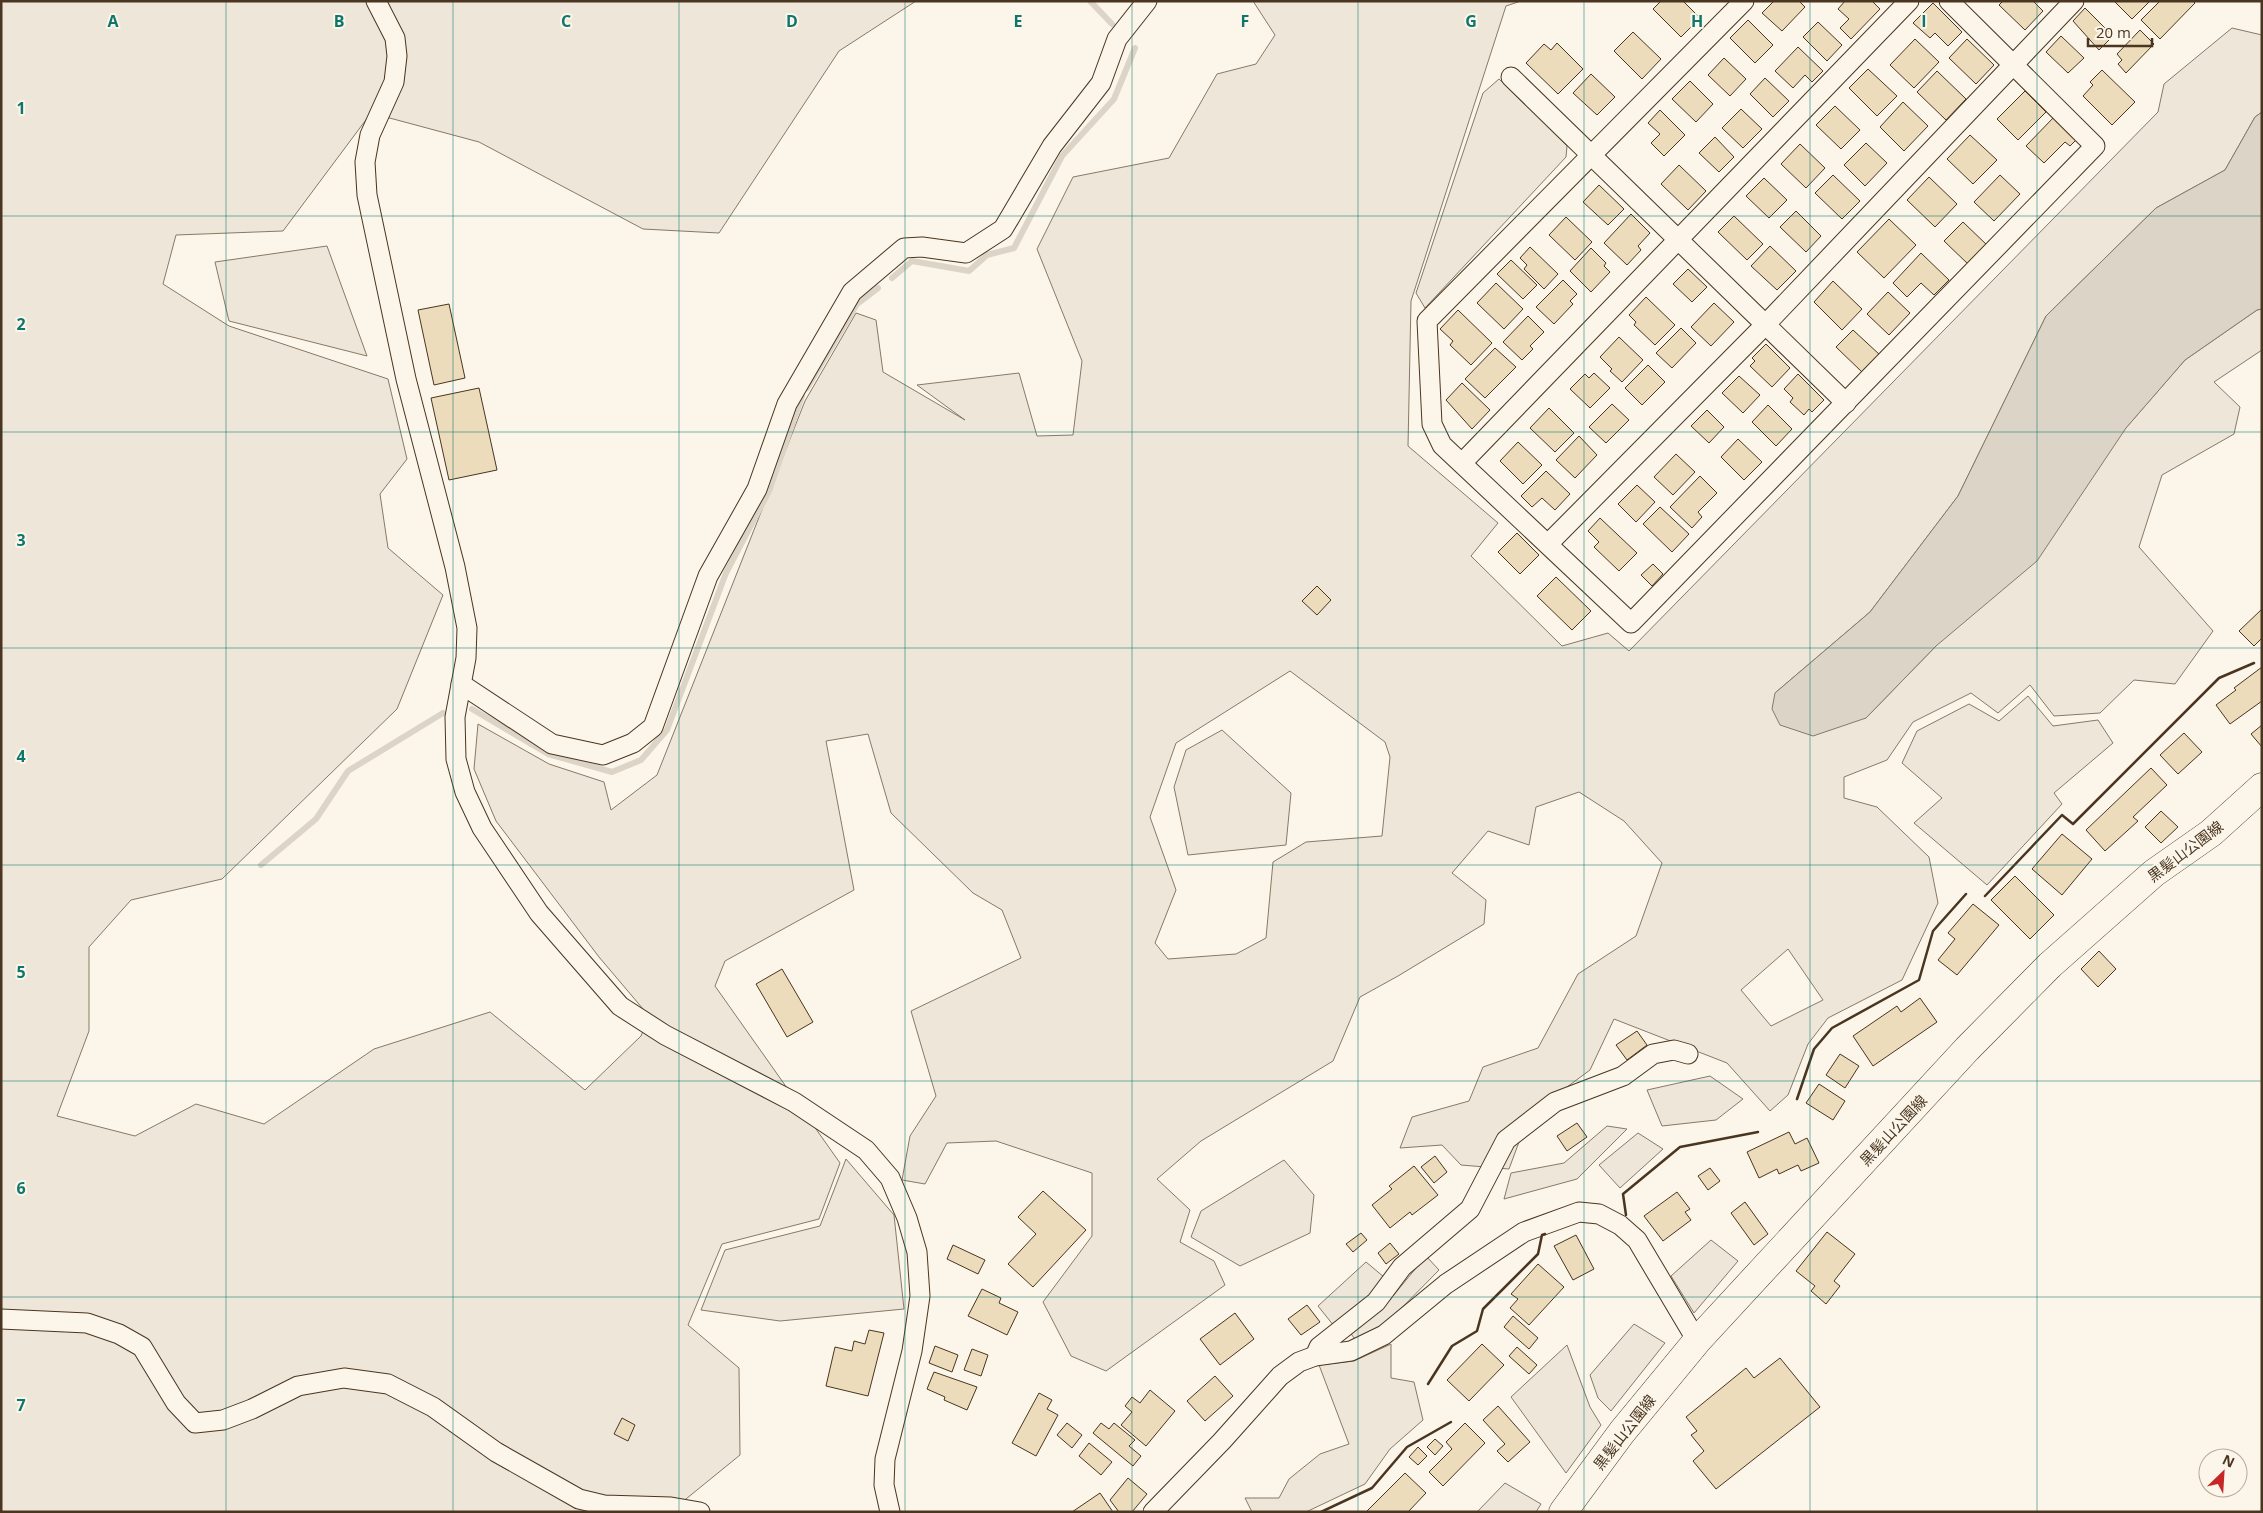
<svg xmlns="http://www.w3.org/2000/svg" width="2263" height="1513" font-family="'Open Sans','Noto Sans JP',sans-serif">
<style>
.green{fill:#ede6d9;stroke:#887966;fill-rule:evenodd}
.water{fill:#dcd4c6;stroke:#887966}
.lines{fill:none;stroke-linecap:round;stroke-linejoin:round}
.stream{stroke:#dcd4c6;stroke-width:6}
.building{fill:#ecdcbc;stroke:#4a3520}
.street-casing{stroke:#4a3520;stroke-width:21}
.secondary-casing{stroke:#4a3520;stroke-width:29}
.street{stroke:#fbf6e9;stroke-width:19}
.secondary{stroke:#fbf6e9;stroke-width:28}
.wall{stroke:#4a3520;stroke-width:2.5}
.grid{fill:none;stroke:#0f766e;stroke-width:1;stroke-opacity:0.55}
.labels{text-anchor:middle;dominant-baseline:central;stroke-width:4;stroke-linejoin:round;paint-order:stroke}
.street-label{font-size:15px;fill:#4a3520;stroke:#fbf6e9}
.grid-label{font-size:16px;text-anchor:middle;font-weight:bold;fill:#0f766e;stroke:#fbf6e9;stroke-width:4;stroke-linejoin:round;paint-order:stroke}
</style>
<rect width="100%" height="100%" fill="#fbf6e9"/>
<!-- green -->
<g class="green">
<path d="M1 1H916L839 51 719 233 643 229 479 142 371 113 283 231 176 235 163 284 229 326 388 379 407 459 380 494 388 548 443 595 397 709 222 879 131 900 89 947V1031L57 1116 135 1136 196 1104 264 1124 374 1049 490 1012 585 1090 641 1036 649 1016 599 957 496 821 474 769 478 724 549 764 604 782 611 810 657 775 805 401 856 313 876 320 883 372 965 420 917 385 1019 373 1037 436 1073 435 1082 361 1037 249 1073 177 1169 158 1217 74 1256 64 1275 35 1253 1H1521L1506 6 1411 301 1408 446 1498 523 1471 556 1562 646 1608 633 1629 651 2158 112 2164 84 2232 28 2262 35V112L2255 117 2225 170 2156 208 2046 316 1958 496 1870 612 1775 693 1866 718 1936 646 2185 360 2257 310 2262 309V350L2214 382 2240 407 2234 434 2162 475 2139 547 2213 631 2175 684 2134 680 2100 713 2054 716 2030 685 1998 713 1971 693 1913 722 1887 760 1844 777V798L1877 807 1929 857 1938 903 1902 980 1828 1018 1808 1044 1788 1095 1770 1111 1727 1063 1614 1019 1590 1070 1529 1115 1509 1169 1461 1165 1442 1145 1400 1148 1412 1117 1469 1101 1483 1067 1538 1048 1578 974 1636 936 1662 863 1624 821 1579 792 1536 807 1529 845 1488 831 1452 873 1486 900 1484 924 1398 976 1360 997 1333 1061 1201 1141 1157 1179 1190 1210 1180 1242 1214 1261 1225 1285 1106 1371 1071 1356 1043 1302 1092 1236V1173L996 1141 947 1143 925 1184 902 1180 910 1136 936 1096 911 1011 1021 958 1002 910 973 893 891 813 868 734 826 741 854 890 725 961 715 986 840 1163 819 1219 722 1244 688 1325 739 1368 740 1455 670 1512H1ZM1290 671 1385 742 1390 757 1382 836 1306 842 1273 862 1266 938 1236 954 1168 959 1155 943 1176 890 1150 817 1176 743ZM1788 949 1823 1000 1771 1026 1741 990Z"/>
<path d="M1499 79 1567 146 1566 157 1425 308 1416 293 1483 93Z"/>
<path d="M327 246 367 356 229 321 215 262Z"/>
<path d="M2028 696 2053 726 2098 720 2113 743 2054 793 2062 804 1987 885 1914 823 1942 798 1902 763 1917 731 1969 704 1999 721Z"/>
<path d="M1222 730 1291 793 1286 845 1188 855 1174 787 1186 750Z"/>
<path d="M1710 1076 1743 1099 1716 1120 1662 1126 1647 1090Z"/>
<path d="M1607 1126 1627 1129 1577 1179 1504 1199 1511 1173 1564 1163Z"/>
<path d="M1638 1133 1663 1149 1620 1188 1599 1165Z"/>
<path d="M846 1159 894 1215 904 1309 780 1321 701 1310 725 1250 820 1226Z"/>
<path d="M1284 1160 1314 1195 1310 1233 1240 1266 1191 1237 1201 1211Z"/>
<path d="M1711 1240 1738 1261 1694 1313 1671 1276Z"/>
<path d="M1426 1256 1439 1270 1378 1332 1357 1342 1349 1331 1383 1308Z"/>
<path d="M1366 1262 1384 1277 1372 1295 1334 1326 1318 1306Z"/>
<path d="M1634 1324 1665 1343 1611 1411 1598 1398 1590 1375Z"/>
<path d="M1391 1344V1378L1414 1382 1423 1420 1390 1449 1365 1484 1306 1512H1252L1245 1498H1279L1289 1479 1320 1454 1349 1444 1319 1365 1354 1361Z"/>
<path d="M1567 1345 1590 1407 1601 1425 1566 1473 1511 1397Z"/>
<path d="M1505 1483 1541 1504 1536 1512H1477Z"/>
</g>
<!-- water -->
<path class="water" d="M2262 112V309L2257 310 2185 360 2126 428 2037 561 1936 646 1866 718 1813 736 1780 725 1772 709 1775 693 1870 612 1958 496 2046 316 2156 208 2225 170 2255 117Z"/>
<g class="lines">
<!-- stream -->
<g class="stream">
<path d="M1090 1 1112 24"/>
<path d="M892 278 912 261 969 271 987 255 1014 248 1062 156 1114 99 1135 48"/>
<path d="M807 388 857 304 878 288"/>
<path d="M472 709 548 754 612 772 641 760 667 730 726 573 769 491 802 396"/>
<path d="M261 865 316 819 348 771 443 713"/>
</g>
</g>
<!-- building -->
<g class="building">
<path d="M1661 1H1683L1700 18 1681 37 1653 9Z"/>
<path d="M1774 1H1799L1805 7 1782 31 1762 13Z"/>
<path d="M1845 1H1872L1880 9 1851 39 1840 28 1849 19 1838 9Z"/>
<path d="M2003 1H2033L2043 11 2025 30 1999 5Z"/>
<path d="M2114 1H2148L2149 2 2132 19Z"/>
<path d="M2160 1H2193L2195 3 2160 39 2141 20Z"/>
<path d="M1933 3 1962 32 1948 46 1935 33 1930 38 1913 23Z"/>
<path d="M2085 8 2113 36 2099 50 2073 21Z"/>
<path d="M1748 20 1773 45 1755 63 1730 38Z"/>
<path d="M1818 22 1842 45 1827 61 1803 37Z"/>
<path d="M2140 30 2154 44 2126 73 2118 64 2122 60 2117 54Z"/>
<path d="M1633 32 1661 59 1642 79 1614 51Z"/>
<path d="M2061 36 2084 58 2068 73 2046 52Z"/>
<path d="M1915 39 1939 62 1914 88 1890 65Z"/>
<path d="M1967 39 1994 65 1976 84 1949 58Z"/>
<path d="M1557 43 1583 69 1558 94 1526 63 1544 44 1551 50Z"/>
<path d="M1798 47 1823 71 1812 82 1805 75 1793 88 1775 71Z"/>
<path d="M1724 58 1746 79 1730 96 1708 75Z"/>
<path d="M1868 69 1897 96 1877 116 1849 88Z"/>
<path d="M2102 70 2135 102 2112 125 2083 96 2093 85 2090 82Z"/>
<path d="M1937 71 1966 99 1946 120 1917 92Z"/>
<path d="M1591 74 1615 97 1597 115 1573 93Z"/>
<path d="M1765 78 1789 101 1773 117 1750 94Z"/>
<path d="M1690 81 1713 104 1696 122 1672 99Z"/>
<path d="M2025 91 2046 112 2018 140 1997 119Z"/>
<path d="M1903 102 1928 126 1904 151 1880 127Z"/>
<path d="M1835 106 1860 130 1841 149 1816 125Z"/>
<path d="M1741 109 1762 129 1743 148 1722 128Z"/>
<path d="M1660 110 1685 135 1664 156 1651 143 1660 134 1648 123Z"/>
<path d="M2054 117 2077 139 2070 146 2065 142 2044 163 2026 146Z"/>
<path d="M1970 135 1997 160 1973 184 1947 159Z"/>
<path d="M1715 137 1734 157 1719 172 1699 153Z"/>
<path d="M1866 143 1887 163 1865 186 1844 165Z"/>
<path d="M1800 144 1825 168 1806 188 1781 164Z"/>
<path d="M1679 165 1706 191 1688 210 1661 184Z"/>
<path d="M1833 175 1860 201 1842 219 1815 193Z"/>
<path d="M2000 175 2020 194 1994 221 1974 202Z"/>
<path d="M1929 177 1957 204 1935 227 1907 200Z"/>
<path d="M1764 178 1787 200 1769 218 1746 196Z"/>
<path d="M1599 185 1624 209 1608 225 1583 202Z"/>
<path d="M1796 211 1821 236 1806 252 1780 227Z"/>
<path d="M1631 214 1650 233 1638 246 1641 250 1627 265 1604 243Z"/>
<path d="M1734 216 1763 244 1747 260 1718 232Z"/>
<path d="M1566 217 1592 242 1575 260 1549 235Z"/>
<path d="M1889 219 1916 245 1884 278 1857 252Z"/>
<path d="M1963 222 1988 246 1969 265 1944 241Z"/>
<path d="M1770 246 1796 271 1777 290 1751 266Z"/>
<path d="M1530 247 1558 274 1544 289 1524 269 1527 265 1520 258Z"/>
<path d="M1591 248 1606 263 1604 266 1610 272 1591 292 1570 271Z"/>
<path d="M1921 253 1949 280 1934 295 1921 283 1907 297 1893 283Z"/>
<path d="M1511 260 1537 285 1523 299 1497 274Z"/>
<path d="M1688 269 1707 287 1692 302 1673 284Z"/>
<path d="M1563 280 1577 294 1570 301 1573 304 1554 324 1536 307Z"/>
<path d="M1833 281 1862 309 1842 330 1814 302Z"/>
<path d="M1496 283 1523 309 1504 329 1477 303Z"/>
<path d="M1888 292 1910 313 1889 335 1867 314Z"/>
<path d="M1646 297 1675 325 1655 345 1634 325 1636 322 1629 315Z"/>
<path d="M1714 303 1734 322 1711 346 1691 327Z"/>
<path d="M449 304 465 378 434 385 418 310Z"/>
<path d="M1458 310 1492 343 1471 365 1450 345 1453 341 1440 329Z"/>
<path d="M1528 316 1544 332 1530 346 1533 349 1522 360 1503 342Z"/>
<path d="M1681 328 1696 343 1672 368 1656 353Z"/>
<path d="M1853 330 1880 355 1863 373 1836 347Z"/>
<path d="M1619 337 1643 360 1622 382 1610 371 1612 369 1600 357Z"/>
<path d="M1766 344 1790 368 1772 387 1750 366 1755 361 1752 358Z"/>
<path d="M1495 348 1516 367 1485 398 1465 379Z"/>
<path d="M1648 365 1665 382 1642 405 1625 388Z"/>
<path d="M1594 373 1610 388 1590 408 1570 389 1585 374 1589 378Z"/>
<path d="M1798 374 1824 400 1812 412 1809 409 1804 415 1790 402 1793 398 1784 389Z"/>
<path d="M1739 376 1760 395 1743 413 1722 393Z"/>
<path d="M1462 383 1490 410 1472 429 1446 400Z"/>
<path d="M479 388 497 470 449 480 431 398Z"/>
<path d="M1612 404 1629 420 1606 443 1589 427Z"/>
<path d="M1768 405 1792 429 1776 446 1752 422Z"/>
<path d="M1549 408 1574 433 1555 452 1530 428Z"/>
<path d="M1707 410 1724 427 1709 443 1691 426Z"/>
<path d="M1579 436 1597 455 1575 478 1556 460Z"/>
<path d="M1738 439 1762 462 1744 480 1721 457Z"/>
<path d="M1518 442 1542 465 1523 484 1500 461Z"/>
<path d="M1676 454 1695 472 1673 495 1654 477Z"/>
<path d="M1546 471 1570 494 1555 510 1542 498 1532 507 1521 496Z"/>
<path d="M1700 476 1717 493 1698 512 1702 517 1692 528 1670 507Z"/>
<path d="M1637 485 1655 502 1636 522 1618 504Z"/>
<path d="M1660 507 1689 534 1672 552 1643 524Z"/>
<path d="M1600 518 1637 553 1619 571 1594 547 1599 542 1588 531Z"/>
<path d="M1517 533 1539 555 1520 574 1498 552Z"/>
<path d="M1653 564 1663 574 1652 586 1641 575Z"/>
<path d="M1556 577 1591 611 1572 630 1537 596Z"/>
<path d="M1317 586 1331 600 1317 615 1302 601Z"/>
<path d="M2262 609V638L2254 646 2239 631Z"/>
<path d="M2262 667V701L2230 724 2216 705 2236 690 2234 688Z"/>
<path d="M2262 725V747L2251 734Z"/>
<path d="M2184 733 2202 752 2178 774 2160 755Z"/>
<path d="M2151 768 2167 785 2133 817 2138 821 2105 851 2086 830Z"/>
<path d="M2161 811 2178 827 2161 843 2145 827Z"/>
<path d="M2062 834 2092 859 2062 895 2032 869Z"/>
<path d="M2015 876 2054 915 2030 939 1991 900Z"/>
<path d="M1973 904 1999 925 1957 975 1938 960 1955 939 1948 933Z"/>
<path d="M2099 951 2116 969 2098 987 2081 969Z"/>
<path d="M782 969 813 1022 787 1037 756 984Z"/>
<path d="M1920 998 1937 1022 1873 1066 1853 1036 1897 1006 1901 1012Z"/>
<path d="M1637 1031 1647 1045 1627 1060 1616 1045Z"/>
<path d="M1840 1054 1859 1066 1845 1088 1826 1075Z"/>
<path d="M1819 1084 1845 1101 1833 1120 1806 1103Z"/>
<path d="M1577 1123 1587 1137 1567 1151 1557 1136Z"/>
<path d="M1789 1132 1795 1144 1807 1138 1819 1163 1801 1171 1798 1165 1779 1174 1777 1169 1759 1178 1747 1152Z"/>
<path d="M1435 1156 1447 1172 1434 1183 1421 1167Z"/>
<path d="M1414 1166 1438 1195 1412 1215 1410 1212 1390 1228 1372 1205 1392 1189 1389 1186Z"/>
<path d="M1710 1168 1720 1181 1708 1190 1698 1176Z"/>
<path d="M1043 1191 1086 1230 1033 1287 1008 1264 1036 1234 1018 1217Z"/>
<path d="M1677 1192 1690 1209 1685 1212 1691 1220 1663 1241 1644 1216Z"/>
<path d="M1745 1202 1768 1234 1754 1245 1731 1213Z"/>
<path d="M1827 1232 1855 1254 1834 1281 1840 1286 1826 1304 1811 1291 1815 1286 1796 1271Z"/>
<path d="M1361 1233 1367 1240 1353 1252 1346 1244Z"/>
<path d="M1576 1235 1594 1269 1573 1280 1554 1246Z"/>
<path d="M1390 1243 1399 1254 1386 1264 1378 1253Z"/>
<path d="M953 1245 985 1260 978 1274 947 1259Z"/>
<path d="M1538 1264 1564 1287 1529 1325 1510 1308 1518 1299 1511 1294Z"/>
<path d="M982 1289 1001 1298 999 1303 1018 1312 1007 1335 968 1316Z"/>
<path d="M1307 1305 1320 1322 1301 1335 1288 1319Z"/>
<path d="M1235 1313 1254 1339 1220 1365 1200 1339Z"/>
<path d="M1513 1316 1538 1338 1529 1349 1504 1327Z"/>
<path d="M869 1330 884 1333 868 1396 826 1386 835 1347 852 1351 854 1341 865 1344Z"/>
<path d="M1482 1344 1504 1365 1469 1401 1447 1380Z"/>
<path d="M935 1346 958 1355 952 1372 929 1363Z"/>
<path d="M1517 1347 1537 1365 1529 1374 1509 1356Z"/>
<path d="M972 1349 988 1355 981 1376 964 1370Z"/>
<path d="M1780 1358 1820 1407 1716 1489 1693 1461 1704 1451 1691 1435 1697 1431 1686 1417 1746 1368 1754 1378Z"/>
<path d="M934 1372 977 1387 967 1410 944 1400 945 1397 927 1389Z"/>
<path d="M1215 1376 1233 1396 1205 1421 1187 1401Z"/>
<path d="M1150 1390 1175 1411 1146 1446 1121 1425 1132 1412 1125 1406 1132 1397 1140 1403Z"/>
<path d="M1039 1393 1052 1400 1047 1409 1058 1415 1036 1456 1012 1443Z"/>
<path d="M1498 1406 1530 1442 1508 1462 1497 1451 1505 1444 1483 1420Z"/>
<path d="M622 1418 635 1425 628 1441 614 1434Z"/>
<path d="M1067 1423 1082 1435 1072 1448 1057 1435Z"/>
<path d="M1101 1423 1109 1429 1114 1423 1135 1440 1129 1446 1141 1456 1133 1466 1093 1433Z"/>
<path d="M1465 1423 1485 1443 1443 1486 1429 1472 1452 1449 1446 1442Z"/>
<path d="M1435 1439 1443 1446 1435 1455 1427 1447Z"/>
<path d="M1089 1443 1112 1462 1101 1475 1079 1456Z"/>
<path d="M1418 1447 1427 1456 1418 1465 1409 1457Z"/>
<path d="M1405 1473 1426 1493 1408 1512H1366Z"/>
<path d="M1128 1478 1147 1494 1132 1512H1119L1110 1500Z"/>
<path d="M1100 1493 1113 1512H1072Z"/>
</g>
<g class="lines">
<defs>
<g id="street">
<path d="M376 1 395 38 397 56 394 82 370 135 365 162 367 195 406 379 455 567 467 628 466 658 455 717 456 759 465 792 482 828 539 913 620 1006 665 1035 794 1102 866 1150 890 1178 907 1218 917 1252 920 1296 912 1351 885 1459 884 1485 890 1512"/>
<path d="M1744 1 1427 321 1432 424 1442 445 1631 623 2095 146 1949 1"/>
<path d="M1511 77 1846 403"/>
<path d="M1462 463 1909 1"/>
<path d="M1548 544 1765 325 2074 1"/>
<path d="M461 684 552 744 603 755 633 743 653 727 708 576 757 489 787 404 852 292 904 248 922 247 966 253 1003 229 1052 146 1101 83 1117 39 1147 1"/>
<path d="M1 1319 87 1323 119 1334 142 1347 176 1403 195 1423 223 1420 252 1409 298 1386 344 1378 388 1384 433 1407 496 1452 579 1499 604 1505 671 1507 700 1512"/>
<path d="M1315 1356 1319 1347 1376 1302 1402 1267 1470 1209 1506 1140 1555 1102 1623 1076 1653 1054 1674 1050 1688 1054"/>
<path d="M1153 1512 1222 1441 1280 1376 1299 1362 1315 1356 1351 1351 1384 1335 1446 1284 1524 1232 1579 1212 1599 1214 1620 1225 1637 1240 1697 1341"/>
</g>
<path id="secondary" d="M1563 1512 1622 1432 1697 1341 1967 1049 2050 965 2154 873 2211 833 2262 787"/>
</defs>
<!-- street casing -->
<use href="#street" class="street-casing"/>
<!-- secondary casing -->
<use href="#secondary" class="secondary-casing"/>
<!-- street -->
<use href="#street" class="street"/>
<!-- secondary -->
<use href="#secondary" class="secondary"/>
<!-- wall -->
<g class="wall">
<path d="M1985 896 2062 815 2073 824 2219 678 2254 663"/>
<path d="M1797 1099 1814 1049 1832 1028 1919 980 1933 931 1966 894"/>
<path d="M1626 1215 1623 1194 1680 1147 1758 1132"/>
<path d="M1428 1384 1452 1346 1477 1331 1483 1309 1538 1254 1542 1235 1545 1234"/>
<path d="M1321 1512 1372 1488 1407 1447 1451 1422"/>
</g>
</g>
<!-- grid -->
<path class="grid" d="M226 1V1512M453 1V1512M679 1V1512M905 1V1512M1132 1V1512M1358 1V1512M1584 1V1512M1810 1V1512M2037 1V1512M1 216H2262M1 432H2262M1 648H2262M1 865H2262M1 1081H2262M1 1297H2262"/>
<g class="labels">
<!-- street labels -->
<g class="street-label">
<text transform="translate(2185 851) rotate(-37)">黒髪山公園線</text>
<text transform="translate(1893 1130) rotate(-47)">黒髪山公園線</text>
<text transform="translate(1624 1432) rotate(-52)">黒髪山公園線</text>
</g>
</g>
<g class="grid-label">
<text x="113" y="27">A</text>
<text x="339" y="27">B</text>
<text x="566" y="27">C</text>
<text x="792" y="27">D</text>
<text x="1018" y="27">E</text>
<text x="1245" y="27">F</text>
<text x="1471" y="27">G</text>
<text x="1697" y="27">H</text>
<text x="1924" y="27">I</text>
<text x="21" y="114">1</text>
<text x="21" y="330">2</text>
<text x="21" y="546">3</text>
<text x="21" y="762">4</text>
<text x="21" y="978">5</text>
<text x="21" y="1194">6</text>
<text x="21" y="1411">7</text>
</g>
<!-- border -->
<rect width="2263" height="1513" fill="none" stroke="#4a3520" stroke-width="5"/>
<!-- north arrow -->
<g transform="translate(2223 1473) rotate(25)"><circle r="24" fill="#fbf6e9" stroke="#b4a999"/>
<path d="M0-4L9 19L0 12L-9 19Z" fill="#c62828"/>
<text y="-8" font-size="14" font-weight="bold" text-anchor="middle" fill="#4a3520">N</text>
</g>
<!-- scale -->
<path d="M2088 38v8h64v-8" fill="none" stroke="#4a3520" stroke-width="2.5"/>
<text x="2096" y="38" font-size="15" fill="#4a3520" stroke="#fbf6e9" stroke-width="4" paint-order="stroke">20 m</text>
</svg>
